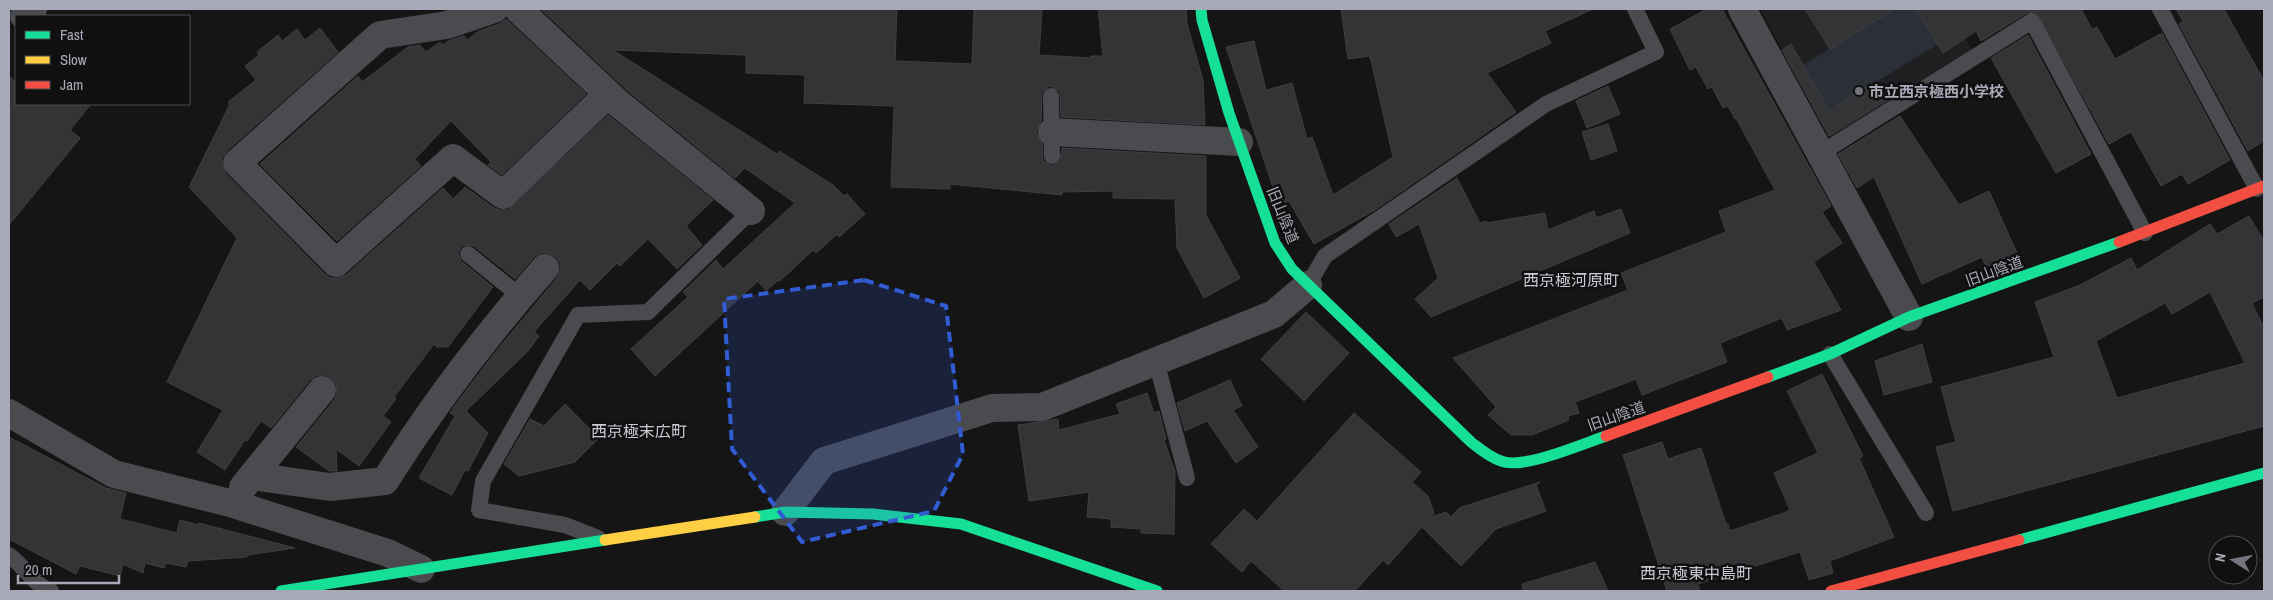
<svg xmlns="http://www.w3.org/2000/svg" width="2273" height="600" font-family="'Archivo Narrow','Noto Sans JP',sans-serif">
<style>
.built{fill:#1f1f21}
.water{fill:#2b3038}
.building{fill:#343436;stroke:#3e3f42;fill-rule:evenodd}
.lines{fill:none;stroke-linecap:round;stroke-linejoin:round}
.lane{stroke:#4a4b4e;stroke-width:16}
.street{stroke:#4a4b4e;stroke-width:28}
.fast{stroke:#16e098;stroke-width:11}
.slow{stroke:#ffcf43;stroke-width:11}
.jam{stroke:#f24e42;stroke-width:11}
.marked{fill:#325cd3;fill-opacity:0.2;stroke:#325cd3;stroke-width:4;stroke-dasharray:10 6;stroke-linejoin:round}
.poi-dot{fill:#74757e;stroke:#101011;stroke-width:2}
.labels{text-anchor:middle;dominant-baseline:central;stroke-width:5;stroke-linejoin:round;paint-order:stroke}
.poi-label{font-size:15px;font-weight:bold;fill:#a7a9b6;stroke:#101011;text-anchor:start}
.street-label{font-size:15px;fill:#a7a9b6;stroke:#101011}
.neighbourhood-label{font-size:16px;fill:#c8c9d2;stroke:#101011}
</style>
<rect width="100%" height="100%" fill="#151516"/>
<!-- built -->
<path class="built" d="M1760 9H1947L1973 51 1834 146Z"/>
<!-- water -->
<path class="water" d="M1894 9H1916L1938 44 1829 111 1803 65Z"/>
<!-- building -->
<g class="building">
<path d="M541 9H897L895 61 972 64 974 9H1042L1039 55 1091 58V56H1103L1098 9H1186L1187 24 1203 80 1205 125 1061 117 1060 91 1050 86 1042 92 1041 121 1036 132 1042 143 1043 161 1052 166 1060 161 1062 148 1206 156V215L1240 278 1204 298 1177 248 1175 199 1113 198V191L1062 192V195L950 184V189L891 187 894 106 804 103 805 75 746 73V55L613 50 777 154 779 151 833 185 844 196 847 194 865 214 839 237 837 234 816 253 813 250 780 281 778 280 766 291 758 281 655 376 631 349 688 297 683 292 716 260 723 269 795 203 745 168 735 178 629 92Z"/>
<path d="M1341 9H1593L1545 31 1551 43 1487 73 1516 112 1375 210 1314 244 1289 201 1279 205 1226 47 1254 41 1266 90 1292 83 1307 139 1312 137 1333 195 1393 157 1370 56 1348 59Z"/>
<path d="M1707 9H1722L1831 206 1822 212 1842 243 1814 262 1841 310 1787 330 1782 318 1720 343 1727 362 1642 395 1636 379 1575 402 1579 413 1568 416 1569 420 1532 435H1511L1488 415 1496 407 1453 358 1628 290 1621 273 1726 232 1719 211 1775 190 1736 118 1735 119 1728 106 1723 108 1712 87 1708 89 1696 67 1690 70 1670 29Z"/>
<path d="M1805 9H1894L1830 49Z"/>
<path d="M1916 9H2081L2092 29 2097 27 2115 59 2162 33 2230 160 2188 184 2182 174 2161 186 2131 132 2109 144 2037 13H2027L1981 41 1976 31 1943 53Z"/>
<path d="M2176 9H2224L2264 81V141L2248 151 2179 24 2183 21Z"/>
<path d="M506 19 586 94 502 175 488 165 491 162 451 121 415 159 421 166 337 241 260 164 358 76 362 82 408 47 420 45 426 52 440 42 443 45 448 41 464 36 467 40 479 31 499 24Z"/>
<path d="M320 28 338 52 227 151 222 158V166L226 174 325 274 331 278H339L346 275 443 188 453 199 465 187 494 208 501 210H508L608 115 713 200 686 226 702 245 677 269 648 239 620 266 617 263 590 290 580 280 534 332 539 336 528 351 466 411 488 433 468 471 465 470 452 495 419 478 455 416 450 413 456 404 493 355 557 278 560 270V263L556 257 548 253H540L534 257 515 279 474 246 465 245 461 247 458 253 461 261 493 287 448 347H437L434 344 394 397 396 399 383 416 391 422 359 466 336 449 337 471H329L296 447 334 400 337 393 336 384 331 378 325 375H317L310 380 271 428 261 421 247 441 245 440 225 470 197 452 223 410 167 382 237 238 189 187 230 104 228 102 256 80 245 66 259 55 257 52 278 35 282 41 297 29 305 40Z"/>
<path d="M2028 35 2091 154 2056 173 1991 58Z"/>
<path d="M1791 44 1829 111 1877 81 1889 99 1829 136 1782 50Z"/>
<path d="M9 76 16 82V104H91L70 130 80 138 9 225Z"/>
<path d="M1608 86 1620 114 1587 128 1576 101Z"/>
<path d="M1900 116 1959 205 1989 191 2017 253 1986 267 1982 257 1922 284 1874 177 1857 188 1838 154Z"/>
<path d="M1608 124 1617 151 1591 160 1582 132Z"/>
<path d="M1457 178 1480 223 1486 221 1487 223 1545 213 1548 230 1594 211 1596 218 1621 209 1630 233 1431 317 1415 299 1438 278 1419 224 1396 237 1389 224Z"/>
<path d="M2249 216 2264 241V297L2252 303 2264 328V426L1953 511 1936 447 1956 442 1941 387 2054 357 2035 302 2080 285 2131 258 2137 270 2210 224 2217 234ZM2210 292 2245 363 2117 398 2096 341 2165 303 2172 314Z"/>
<path d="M1306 312 1349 353 1304 401 1261 359Z"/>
<path d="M1922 344 1932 382 1884 395 1875 361Z"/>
<path d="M1822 374 1863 456 1859 458 1894 537 1830 561 1833 573 1809 580 1800 552 1698 584 1700 591H1667L1623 455 1662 442 1668 459 1701 448 1726 524H1728L1730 531 1784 513 1790 510 1774 473 1818 453 1787 391Z"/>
<path d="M1230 380 1242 406 1233 410 1258 447 1236 463 1207 421 1185 431 1177 403Z"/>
<path d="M1147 393 1154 413 1159 411 1166 439 1164 440 1175 472 1174 534 1141 533V529L1111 527V519L1087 517 1089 492 1029 501 1018 425 1058 419 1059 430 1120 414 1116 404Z"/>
<path d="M565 404 599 438 575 462 519 476 504 464 530 419 544 426Z"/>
<path d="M1354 413 1421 472 1412 482 1428 496 1434 513 1431 517 1446 512 1451 517 1459 508 1540 482 1536 485 1546 511 1496 529 1461 566 1422 527 1388 565 1383 560 1355 591H1284L1251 561 1242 572 1211 544 1244 509 1257 521Z"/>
<path d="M9 437 106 488 126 493 120 519 177 533 180 520 199 525V523L295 548 248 555 247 557 188 561 186 567 166 563 164 568 145 563 143 573 123 564 120 576 80 566 76 574 9 539Z"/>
<path d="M1595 562 1608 591H1523L1522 584Z"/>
</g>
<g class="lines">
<!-- lane -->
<g class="lane">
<path d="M2160 9 2257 189"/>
<path d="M1051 96 1052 156"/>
<path d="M1821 153 2032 21 2145 233"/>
<path d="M468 254 520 296"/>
<path d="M1308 285 1325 256 1546 104 1656 52 1635 9"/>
<path d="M1830 354 1926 513"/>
<path d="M1156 361 1187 478"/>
<path d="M598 538 565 525 479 510 483 481 578 315 648 312 751 211"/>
<path d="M9 555C23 565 35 586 51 591"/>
</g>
<!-- street -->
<g class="street">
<path d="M494 9 447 25 380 35 237 163 336 263 453 158 503 195 608 94"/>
<path d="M518 9 619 104 751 211"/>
<path d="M1742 9 1909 317"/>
<path d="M24 16 33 9"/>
<path d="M1052 132 1239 142"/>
<path d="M9 413 114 474 230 503 388 553 421 569"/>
<path d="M252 476 330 487 385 481C432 406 486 335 545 268"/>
<path d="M243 487 322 390"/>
<path d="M785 512 824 461 992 408 1042 407 1274 314 1308 285"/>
</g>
<!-- fast -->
<g class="fast">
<path d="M1201 9 1202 20 1229 113 1275 243 1292 269 1471 442C1480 449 1489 457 1501 461 1523 470 1582 444 1606 436"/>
<path d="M1768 377 1830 354 1909 317 2119 242"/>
<path d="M755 517 785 512 873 514 961 524 1157 591"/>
<path d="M2019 540 2264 473"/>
<path d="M281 591 605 540"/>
</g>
<!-- slow -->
<path class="slow" d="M605 540 755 517"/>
<!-- jam -->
<g class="jam">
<path d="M2119 242 2264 186"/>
<path d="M1606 436 1768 377"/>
<path d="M1831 591 2019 540"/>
</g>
</g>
<!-- marked area -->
<path class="marked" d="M864 280 946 306 963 454 934 511 802 542 732 449 724 299Z"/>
<!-- markers -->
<circle class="poi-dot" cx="1859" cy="91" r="5"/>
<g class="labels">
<!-- poi labels -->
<g class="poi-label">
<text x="1869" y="91">市立西京極西小学校</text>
</g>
<!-- street labels -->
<g class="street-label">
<text transform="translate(1283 215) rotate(68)">旧山陰道</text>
<text transform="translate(1994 271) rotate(-20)">旧山陰道</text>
<text transform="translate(1616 416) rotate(-19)">旧山陰道</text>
</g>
<!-- neighbourhood labels -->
<g class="neighbourhood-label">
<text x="1571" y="280">西京極河原町</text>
<text x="639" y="431">西京極末広町</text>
<text x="1696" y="573">西京極東中島町</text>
</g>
</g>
<!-- border -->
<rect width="2273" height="600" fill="none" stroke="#a7a9b6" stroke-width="20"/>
<!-- legend -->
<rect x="15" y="15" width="175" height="90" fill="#101011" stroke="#4c4d53"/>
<rect x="25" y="31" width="25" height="8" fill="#16e098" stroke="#4c4d53"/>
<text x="60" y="40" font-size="15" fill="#a7a9b6">Fast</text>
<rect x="25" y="56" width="25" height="8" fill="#ffcf43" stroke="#4c4d53"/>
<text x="60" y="65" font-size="15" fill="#a7a9b6">Slow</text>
<rect x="25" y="81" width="25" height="8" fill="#f24e42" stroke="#4c4d53"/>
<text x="60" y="90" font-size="15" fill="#a7a9b6">Jam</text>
<!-- north arrow -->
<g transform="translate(2233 560) rotate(281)"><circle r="24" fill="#101011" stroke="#4c4d53"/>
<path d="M0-4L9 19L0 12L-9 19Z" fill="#74757e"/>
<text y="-8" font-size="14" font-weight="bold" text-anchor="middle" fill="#a7a9b6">N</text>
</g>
<!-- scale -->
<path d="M18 575v8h101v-8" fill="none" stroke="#a7a9b6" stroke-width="2.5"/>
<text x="25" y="575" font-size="15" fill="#a7a9b6" stroke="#101011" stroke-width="4" paint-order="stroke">20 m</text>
</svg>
